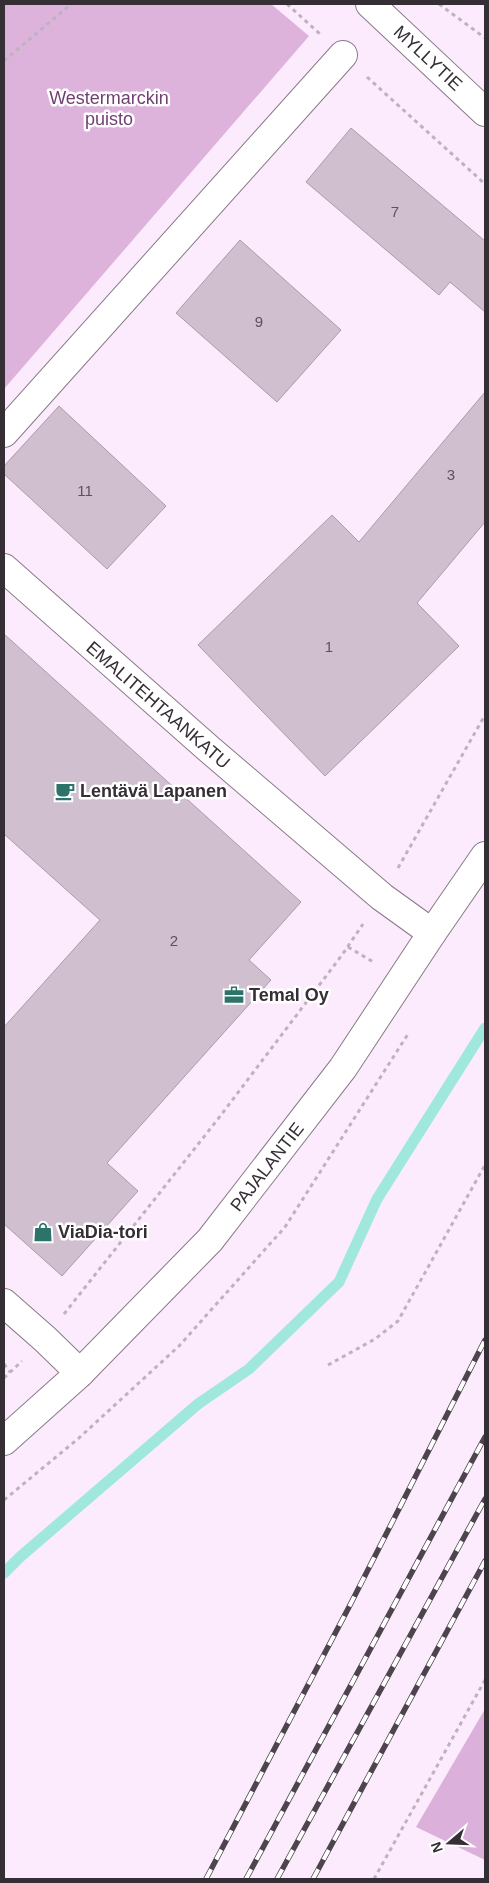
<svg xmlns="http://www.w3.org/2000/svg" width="489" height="1883" font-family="Arial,sans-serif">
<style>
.green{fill:#ddb3dc}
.forest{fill:#dbb1db}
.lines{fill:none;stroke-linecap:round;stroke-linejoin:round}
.stream{stroke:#a0e8dd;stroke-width:11}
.building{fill:#cfbfcf;stroke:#ab9baa}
.minor-casing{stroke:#887a88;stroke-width:30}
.path{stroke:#bfb1bf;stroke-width:3;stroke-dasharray:4 4;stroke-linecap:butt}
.minor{stroke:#fff;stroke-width:28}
.rail-casing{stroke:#4d444d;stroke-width:5.5}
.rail{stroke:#fff;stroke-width:4;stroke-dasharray:11;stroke-linecap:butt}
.labels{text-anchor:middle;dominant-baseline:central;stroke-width:5;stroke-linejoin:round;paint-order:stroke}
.number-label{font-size:15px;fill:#5c525c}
.street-label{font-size:18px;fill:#352e35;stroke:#fff}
.park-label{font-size:18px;fill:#723e73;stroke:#fff}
.poi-label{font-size:18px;font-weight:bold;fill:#352e35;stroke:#fff;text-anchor:start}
</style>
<rect width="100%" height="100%" fill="#fcebfc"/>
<!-- green -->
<path class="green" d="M4 4H271L309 36 4 389Z"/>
<!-- forest -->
<path class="forest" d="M485 1709V1860L416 1827Z"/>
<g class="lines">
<!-- stream -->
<path class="stream" d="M4 1573 20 1557 198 1404 249 1369 339 1282 377 1199 485 1028"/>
</g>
<!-- building -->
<g class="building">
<path d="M351 128 485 241V312L450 282 439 295 306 182Z"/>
<path d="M240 240 341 330 277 402 176 313Z"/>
<path d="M485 392V522L417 603 459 646 325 776 198 645 332 515 359 542Z"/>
<path d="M59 406 166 506 107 569 4 474V466Z"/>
<path d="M4 634 301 902 249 960 271 980 107 1163 138 1191 62 1276 4 1224V1027L100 920 4 834Z"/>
</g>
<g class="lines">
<defs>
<g id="minor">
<path d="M370 4 485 112"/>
<path d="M4 433 343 55"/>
<path d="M4 568 209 749 382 897 432 933"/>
<path d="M4 1303 45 1339 80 1373"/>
<path d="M4 1441 80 1373 210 1240 343 1068 432 933 485 856"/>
</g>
</defs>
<!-- minor casing -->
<use href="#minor" class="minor-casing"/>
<!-- path -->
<g class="path">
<path d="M287 4 320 34"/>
<path d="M439 4 485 38"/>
<path d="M4 61 71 4"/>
<path d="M367 77 485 184"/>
<path d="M398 868 485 715"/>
<path d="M348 947 375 963"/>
<path d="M64 1314 218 1119 342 955 363 924"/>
<path d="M4 1364 10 1372"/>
<path d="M328 1365 375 1339 398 1321 485 1165"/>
<path d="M4 1378 22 1361"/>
<path d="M4 1500 79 1438 179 1346 285 1227 408 1034"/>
<path d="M374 1879 485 1680"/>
</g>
<!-- minor -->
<use href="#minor" class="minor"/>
<defs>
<g id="rail">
<path d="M206 1879 349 1607 485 1340"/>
<path d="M246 1879 485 1437"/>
<path d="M277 1879 485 1499"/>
<path d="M313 1879 485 1561"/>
</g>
</defs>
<!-- rail casing -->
<use href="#rail" class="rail-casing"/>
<!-- rail -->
<use href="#rail" class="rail"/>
</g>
<!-- icons -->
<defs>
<symbol id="cafe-bare" viewBox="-9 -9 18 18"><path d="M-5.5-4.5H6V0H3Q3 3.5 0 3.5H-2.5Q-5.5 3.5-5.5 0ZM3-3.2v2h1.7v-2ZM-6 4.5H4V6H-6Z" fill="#2c736a" stroke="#fff" stroke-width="2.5" paint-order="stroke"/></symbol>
<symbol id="office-bare" viewBox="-9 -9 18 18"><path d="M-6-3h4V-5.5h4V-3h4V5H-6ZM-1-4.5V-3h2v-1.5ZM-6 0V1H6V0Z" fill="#2c736a" stroke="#fff" stroke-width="2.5" paint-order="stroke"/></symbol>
<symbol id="shop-bare" viewBox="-9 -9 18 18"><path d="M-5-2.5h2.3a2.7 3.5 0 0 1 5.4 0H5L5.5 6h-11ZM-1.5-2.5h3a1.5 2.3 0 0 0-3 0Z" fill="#2c736a" stroke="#fff" stroke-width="2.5" paint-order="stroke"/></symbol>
</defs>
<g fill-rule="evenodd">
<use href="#cafe-bare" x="51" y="777" width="28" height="28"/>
<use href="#office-bare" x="220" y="981" width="28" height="28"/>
<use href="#shop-bare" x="29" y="1218" width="28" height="28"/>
</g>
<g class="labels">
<!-- number labels -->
<g class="number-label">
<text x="395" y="211">7</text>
<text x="259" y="321">9</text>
<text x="451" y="474">3</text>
<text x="85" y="490">11</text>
<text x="329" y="646">1</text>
<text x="174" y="940">2</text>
</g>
<!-- street labels -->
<g class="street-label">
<text transform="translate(428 58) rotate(43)">MYLLYTIE</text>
<text transform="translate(158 705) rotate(41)">EMALITEHTAANKATU</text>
<text transform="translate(267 1167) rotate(-52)">PAJALANTIE</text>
</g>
<!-- park labels -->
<g class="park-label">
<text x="109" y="98">Westermarckin<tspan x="109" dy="21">puisto</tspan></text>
</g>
<!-- poi labels -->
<g class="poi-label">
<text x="80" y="791">Lentävä Lapanen</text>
<text x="249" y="995">Temal Oy</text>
<text x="58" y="1232">ViaDia-tori</text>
</g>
</g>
<!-- border -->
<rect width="489" height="1883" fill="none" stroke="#352e35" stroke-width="10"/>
<!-- north arrow -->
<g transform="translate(449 1843) rotate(251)" stroke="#ffffff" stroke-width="4" paint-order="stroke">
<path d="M0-4L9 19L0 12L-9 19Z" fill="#352e35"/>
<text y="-8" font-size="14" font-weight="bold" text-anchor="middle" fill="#352e35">N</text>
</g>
</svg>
